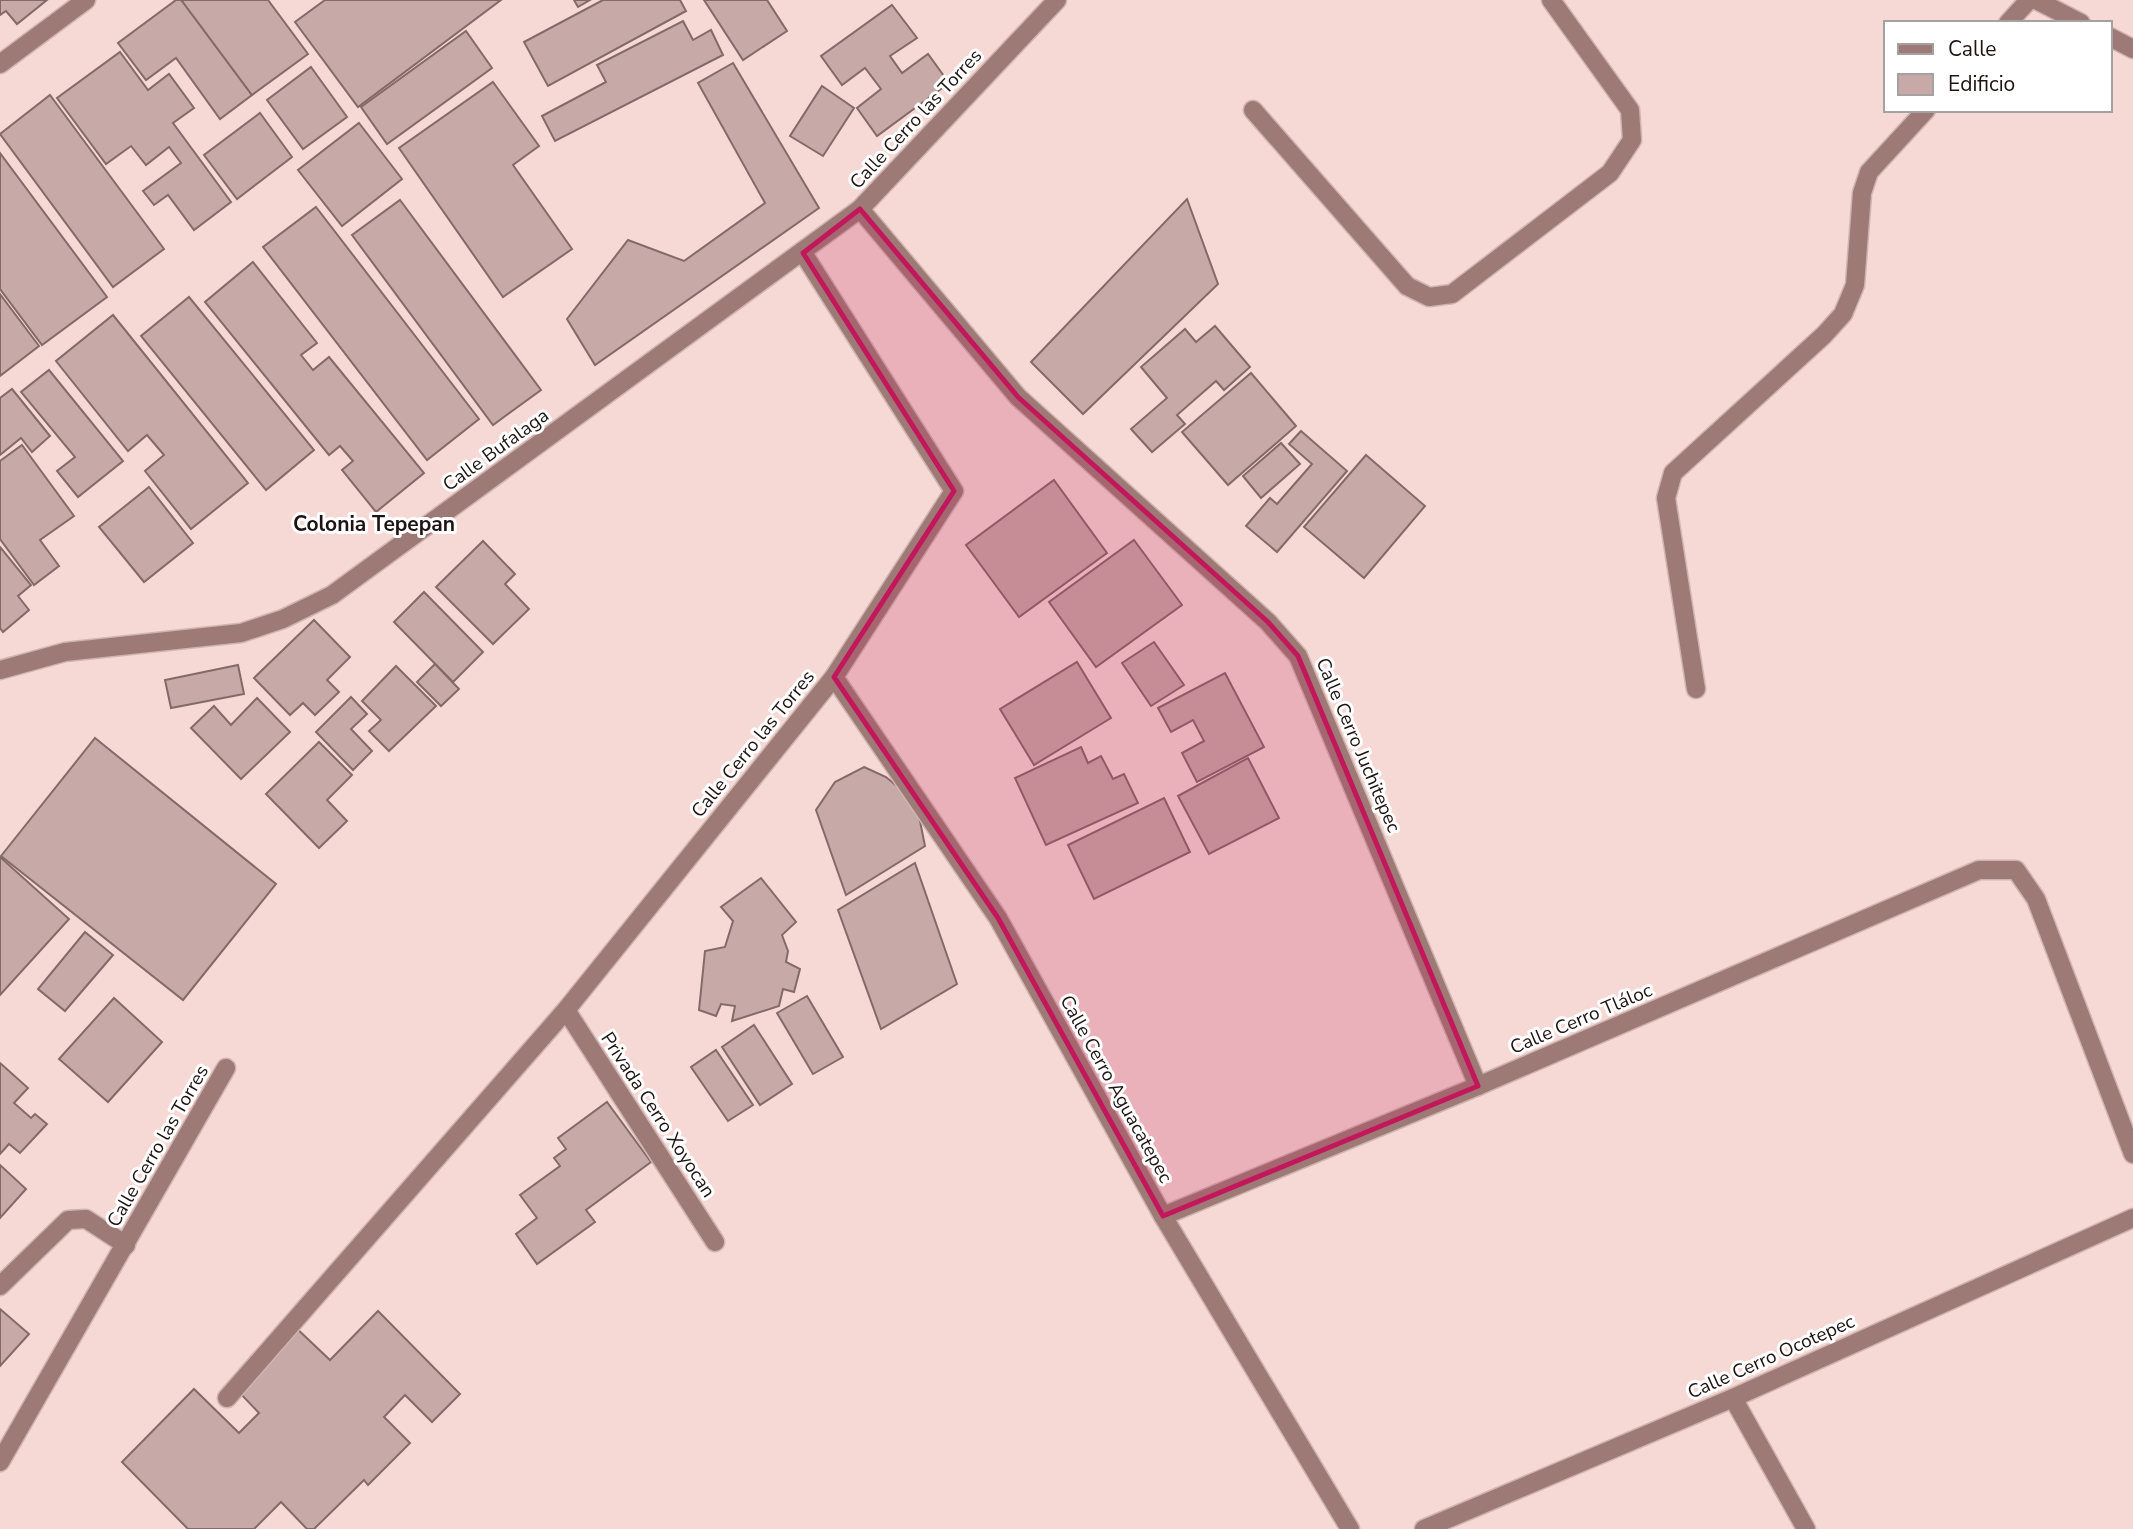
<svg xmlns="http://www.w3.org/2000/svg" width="2133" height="1529" font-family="'Nunito Sans',sans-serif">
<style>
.building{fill:#c7aaa7;stroke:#846a67;stroke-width:2}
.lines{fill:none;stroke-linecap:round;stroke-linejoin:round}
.minor-casing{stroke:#cfb5b1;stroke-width:21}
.minor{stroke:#9e7a76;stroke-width:18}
.marked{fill:#c2185b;fill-opacity:0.2;stroke:#c2185b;stroke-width:5;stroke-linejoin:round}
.labels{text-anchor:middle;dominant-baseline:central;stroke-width:6;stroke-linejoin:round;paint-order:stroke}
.street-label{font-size:19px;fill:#1d1312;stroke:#fff}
.neighbourhood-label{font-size:21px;font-weight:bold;fill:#1d1312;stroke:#fff}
</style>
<rect width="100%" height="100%" fill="#f6d8d4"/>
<!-- building -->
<g class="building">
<path d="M0 0H47L17 24 6 11 0 15Z"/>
<path d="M176 0H182L252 95 220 119 176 58 146 80 118 43Z"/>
<path d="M184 0H268L308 54 252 95 182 1Z"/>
<path d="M325 0H501L358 107 295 22Z"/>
<path d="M574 0H590L578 7Z"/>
<path d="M603 0H680L686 11 548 86 524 42Z"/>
<path d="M704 0H767L787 31 743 60Z"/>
<path d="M892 5 917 38 890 56 902 73 928 54 949 83 877 136 857 108 881 89 865 68 842 85 821 56Z"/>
<path d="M683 21 693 40 711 30 723 55 555 141 542 116 606 82 597 65Z"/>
<path d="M466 31 492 68 387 144 361 107Z"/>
<path d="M120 52 148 90 169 74 194 108 173 123 231 202 194 230 168 195 154 205 143 191 181 163 169 147 146 165 131 146 106 164 57 98Z"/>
<path d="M733 63 819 208 595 365 567 319 628 240 684 261 765 203 698 83Z"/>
<path d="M311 67 347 117 303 149 267 100Z"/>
<path d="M493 82 539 146 513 165 572 249 503 297 399 148Z"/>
<path d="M822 86 854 108 823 156 790 136Z"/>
<path d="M50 95 164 249 113 287 0 134Z"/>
<path d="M260 113 292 157 237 199 204 155Z"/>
<path d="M359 123 402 179 342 226 298 170Z"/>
<path d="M0 153 107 297 42 345 0 289Z"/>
<path d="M1187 199 1218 284 1083 414 1031 362Z"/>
<path d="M400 200 541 390 493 425 352 235Z"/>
<path d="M316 207 479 419 427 460 263 247Z"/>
<path d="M253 262 317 343 301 355 313 370 329 357 424 473 376 512 342 470 353 461 340 446 329 455 205 302Z"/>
<path d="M0 294 39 346 0 376Z"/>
<path d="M189 297 314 450 266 490 141 336Z"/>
<path d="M113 315 248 483 191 529 145 471 164 455 147 435 128 451 56 361Z"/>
<path d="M1215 326 1250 367 1224 390 1216 381 1177 415 1185 424 1152 452 1131 429 1167 398 1141 367 1185 329 1196 342Z"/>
<path d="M49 370 123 461 78 497 57 471 75 457 21 392Z"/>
<path d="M1251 373 1296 426 1228 485 1182 432Z"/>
<path d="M12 389 50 436 32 452 21 438 0 455V398Z"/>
<path d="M1301 431 1347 471 1277 552 1246 526 1270 498 1277 504 1312 464 1289 444Z"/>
<path d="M1281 443 1300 464 1261 498 1243 476Z"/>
<path d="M22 445 74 516 40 540 59 566 34 585 0 539V461Z"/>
<path d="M1366 455 1425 506 1364 578 1304 527Z"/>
<path d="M1054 480 1107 553 1019 617 966 545Z"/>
<path d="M149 487 193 543 144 582 99 527Z"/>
<path d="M1134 540 1182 605 1096 667 1049 602Z"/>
<path d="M483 541 515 574 505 584 529 609 493 644 436 587Z"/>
<path d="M0 547 31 585 18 596 29 610 3 632 0 628Z"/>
<path d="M424 592 483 652 453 682 394 622Z"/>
<path d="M314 620 350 657 327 680 339 692 315 715 303 703 290 715 254 678Z"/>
<path d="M1154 642 1184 685 1151 706 1122 663Z"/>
<path d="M1077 662 1111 718 1034 765 1000 709Z"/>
<path d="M435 664 459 689 441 706 417 682Z"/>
<path d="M238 665 244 694 171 708 165 680Z"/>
<path d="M396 666 436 706 389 751 369 731 381 720 362 701Z"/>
<path d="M1225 673 1264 747 1197 782 1182 753 1204 741 1193 720 1171 732 1158 708Z"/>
<path d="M351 697 367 714 351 729 372 751 353 770 316 732Z"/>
<path d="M257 698 290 732 241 779 191 728 214 706 231 725Z"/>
<path d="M95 738 276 884 183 1000 1 856Z"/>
<path d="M319 742 352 775 327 800 347 821 319 848 266 794Z"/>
<path d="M1081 747 1088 763 1101 756 1113 779 1124 774 1138 803 1046 845 1015 778Z"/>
<path d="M1248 758 1279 818 1209 854 1178 796Z"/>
<path d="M864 767 886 777 910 797 920 821 925 846 846 895 816 810 835 782Z"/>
<path d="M1164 798 1190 852 1094 899 1068 845Z"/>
<path d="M0 857 69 919 0 995Z"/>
<path d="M915 863 957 984 881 1029 838 910Z"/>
<path d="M761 878 796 922 782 935 788 951 786 962 800 969 794 992 783 989 779 1006 732 1021 735 1006 721 1004 716 1016 699 1010 705 951 725 947 733 921 721 907Z"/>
<path d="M85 932 113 955 65 1011 38 989Z"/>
<path d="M807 996 843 1057 813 1074 777 1013Z"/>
<path d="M114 998 162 1042 108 1102 59 1059Z"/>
<path d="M754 1025 792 1084 760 1105 722 1047Z"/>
<path d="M716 1050 753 1105 728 1121 691 1067Z"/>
<path d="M0 1063 28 1088 14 1103 31 1118 35 1114 47 1124 20 1153 9 1144 0 1154Z"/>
<path d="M607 1102 651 1162 586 1210 595 1222 537 1264 516 1234 537 1218 520 1195 560 1166 554 1158 566 1149 558 1138Z"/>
<path d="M0 1165 26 1189 0 1218Z"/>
<path d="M0 1309 29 1334 0 1366Z"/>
<path d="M378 1311 460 1394 432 1422 405 1395 384 1417 410 1443 368 1485 364 1480 314 1529H307L281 1502 254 1529H188L122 1462 194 1389 239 1433 259 1413 237 1390 293 1325 330 1360Z"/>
</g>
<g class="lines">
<defs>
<g id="minor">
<path d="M2036 0 2081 23"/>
<path d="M2008 23 2029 0"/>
<path d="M2110 37 2133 49"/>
<path d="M0 64 86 0"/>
<path d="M1253 110 1407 286 1429 297 1452 294 1610 173 1632 140 1630 110 1551 0"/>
<path d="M860 209 1018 397 1268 622 1298 656 1478 1086"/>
<path d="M0 670 65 652 241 633 283 619 332 595 860 209 1057 0"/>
<path d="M834 677 998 918 1163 1216 1350 1529"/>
<path d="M1696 689 1666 498 1673 473 1824 335 1843 314 1855 285 1862 193 1869 172 1926 110"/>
<path d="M566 1010 715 1242"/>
<path d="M1163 1216 1478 1086 1979 870H2016L2036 899 2133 1154"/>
<path d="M0 1286 68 1220 86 1219 126 1245"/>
<path d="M227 1398 566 1010 834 677 954 491 803 253"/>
<path d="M1733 1398 1806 1529"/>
<path d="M0 1462 226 1068"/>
<path d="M1424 1529 1733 1398 2133 1218"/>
</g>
</defs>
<!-- minor casing -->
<use href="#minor" class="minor-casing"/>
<!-- minor -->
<use href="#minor" class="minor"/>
</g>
<!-- marked area -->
<path class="marked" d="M860 209 1018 397 1268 622 1298 656 1478 1086 1163 1216 998 918 834 677 954 491 803 253Z"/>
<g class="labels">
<!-- street labels -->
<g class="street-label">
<text transform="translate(916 119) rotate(-47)">Calle Cerro las Torres</text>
<text transform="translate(496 450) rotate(-36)">Calle Bufalaga</text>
<text transform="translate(753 744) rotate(-51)">Calle Cerro las Torres</text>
<text transform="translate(1358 745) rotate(67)">Calle Cerro Juchitepec</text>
<text transform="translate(1581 1019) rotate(-23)">Calle Cerro Tláloc</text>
<text transform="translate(1116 1089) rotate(61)">Calle Cerro Aguacatepec</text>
<text transform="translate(658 1115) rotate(57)">Privada Cerro Xoyocan</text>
<text transform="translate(158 1146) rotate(-60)">Calle Cerro las Torres</text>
<text transform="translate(1771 1357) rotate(-24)">Calle Cerro Ocotepec</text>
</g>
<!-- neighbourhood labels -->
<g class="neighbourhood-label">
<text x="374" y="524">Colonia Tepepan</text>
</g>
</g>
<!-- legend -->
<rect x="1884" y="21" width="228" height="91" fill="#ffffff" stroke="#a5a1a0" stroke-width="2"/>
<rect x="1898" y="44" width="35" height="10" fill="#9e7a76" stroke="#a5a1a0" stroke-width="2"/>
<text x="1948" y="56" font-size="21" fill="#1d1312">Calle</text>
<rect x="1898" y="74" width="35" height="21" fill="#c7aaa7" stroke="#a5a1a0" stroke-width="2"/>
<text x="1948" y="91" font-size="21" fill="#1d1312">Edificio</text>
</svg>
